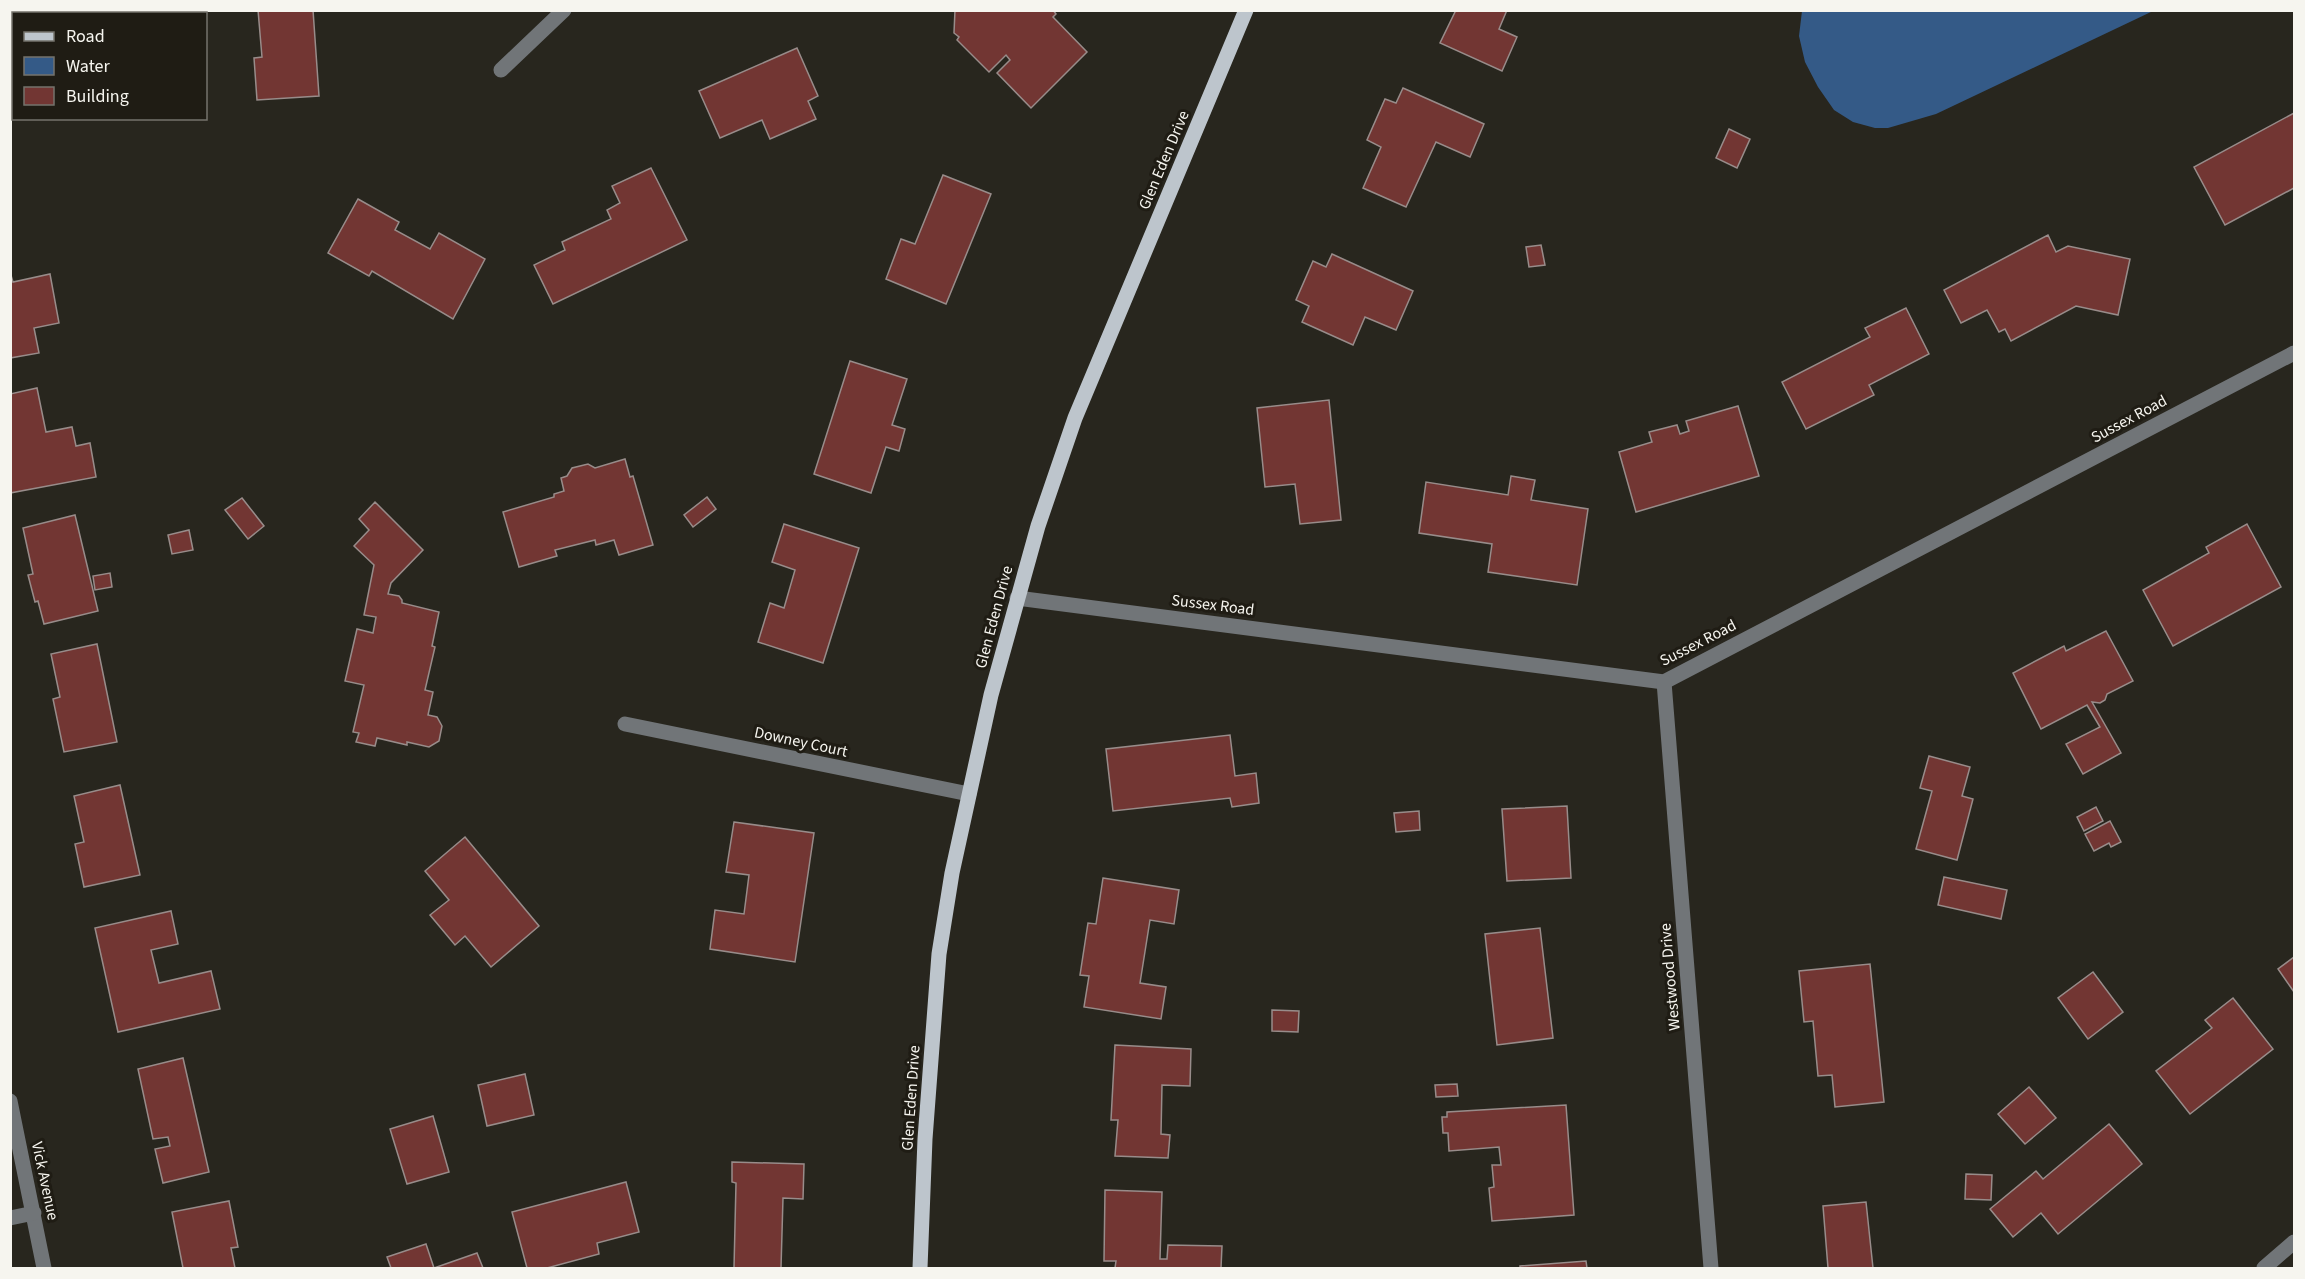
<svg xmlns="http://www.w3.org/2000/svg" width="2305" height="1279" font-family="'Source Sans 3',sans-serif">
<style>
.water{fill:#345a87}
.building{fill:#723633;stroke:#988c8a;stroke-width:1.5}
.lines{fill:none;stroke-linecap:round;stroke-linejoin:round}
.minor{stroke:#717578;stroke-width:15}
.major{stroke:#bdc5cc;stroke-width:15}
.labels{text-anchor:middle;dominant-baseline:central;stroke-width:6;stroke-linejoin:round;paint-order:stroke}
.street-label{font-size:16px;fill:#f6f5ef;stroke:#1f1c14}
</style>
<rect width="100%" height="100%" fill="#28261e"/>
<!-- water -->
<path class="water" d="M1802 11V10L2153 11 1936 114 1888 128H1875L1853 122 1834 110 1818 87 1805 62 1799 36Z"/>
<!-- building -->
<g class="building">
<path d="M258 10H313L319 96 257 100 254 58 262 57Z"/>
<path d="M1053 10 1056 14 1053 17 1087 52 1031 108 997 73 1010 60 1006 55 989 72 957 40 959 37 954 33 955 10Z"/>
<path d="M1452 10H1507L1499 29 1517 37 1502 71 1440 43 1455 12Z"/>
<path d="M797 48 818 96 808 101 816 119 770 139 762 120 720 138 699 91Z"/>
<path d="M1403 88 1484 124 1470 157 1436 142 1406 207 1363 188 1381 147 1367 140 1385 99 1396 103Z"/>
<path d="M2294 113V188L2225 225 2194 167Z"/>
<path d="M1729 129 1750 139 1737 168 1716 158Z"/>
<path d="M651 168 687 240 553 304 534 265 565 250 562 242 611 219 607 210 620 203 612 186Z"/>
<path d="M943 175 991 194 946 304 886 279 901 239 915 244Z"/>
<path d="M358 199 399 222 395 230 430 249 439 233 485 259 453 319 372 271 369 276 328 253Z"/>
<path d="M2048 235 2056 252 2068 246 2130 259 2118 315 2076 306 2011 341 2005 329 1999 332 1987 310 1961 323 1944 290Z"/>
<path d="M1541 245 1545 265 1529 267 1526 247Z"/>
<path d="M1332 254 1413 291 1396 330 1365 317 1353 345 1302 322 1309 306 1296 300 1313 261 1326 267Z"/>
<path d="M10 272 13 282 50 274 59 323 34 328 39 353 10 358Z"/>
<path d="M1906 308 1929 354 1869 385 1874 395 1806 429 1782 382 1870 337 1865 328Z"/>
<path d="M850 361 907 379 892 425 905 429 899 451 886 447 871 493 814 474Z"/>
<path d="M37 388 46 432 72 427 76 446 90 443 96 477 10 493V394Z"/>
<path d="M1329 400 1341 520 1300 524 1295 484 1265 487 1257 408Z"/>
<path d="M1738 406 1759 476 1636 512 1619 452 1652 442 1649 432 1677 425 1680 434 1689 431 1686 421Z"/>
<path d="M625 459 630 477 633 476 653 545 619 555 614 540 596 545 595 540 555 550 557 556 519 567 503 512 554 497V494L564 491 561 478 567 476 572 468 588 464 595 468Z"/>
<path d="M1511 476 1535 480 1531 500 1588 509 1577 585 1488 572 1492 544 1419 533 1426 482 1508 495Z"/>
<path d="M707 497 716 509 693 527 684 515Z"/>
<path d="M242 498 264 526 248 539 225 510Z"/>
<path d="M375 502 423 550 391 583 388 594 399 596 402 600V603L439 612 432 646 435 647 425 690 433 692 428 715 437 717 442 726 439 741 429 747 407 742V745L377 738 375 746 356 742 359 733 353 732 364 685 345 681 357 629 373 633 376 617 364 615 374 565 354 546 369 530 359 519Z"/>
<path d="M75 515 98 611 44 624 38 601 35 602 28 575 33 574 23 528Z"/>
<path d="M784 524 859 548 823 663 758 642 770 603 784 608 795 570 772 562Z"/>
<path d="M2247 524 2281 587 2173 646 2143 590 2209 553 2206 547Z"/>
<path d="M189 530 193 550 172 554 168 535Z"/>
<path d="M110 573 112 587 95 590 93 576Z"/>
<path d="M2106 631 2133 681 2107 694 2105 700 2100 703 2092 702 2121 753 2083 774 2066 744 2100 727 2087 705 2041 729 2013 673 2064 646 2066 651Z"/>
<path d="M97 644 117 742 64 752 53 699 60 697 51 654Z"/>
<path d="M1230 735 1235 776 1256 773 1259 803 1232 807 1230 798 1113 811 1106 749Z"/>
<path d="M1929 756 1970 767 1962 796 1973 799 1957 860 1916 849 1932 791 1920 788Z"/>
<path d="M120 785 140 875 84 887 75 844 84 842 74 796Z"/>
<path d="M1567 806 1571 878 1507 881 1502 809Z"/>
<path d="M2096 807 2103 821 2084 831 2077 817Z"/>
<path d="M1419 811 1420 830 1396 832 1394 813Z"/>
<path d="M2110 821 2121 842 2111 847 2109 843 2094 851 2085 834Z"/>
<path d="M734 822 814 833 795 962 710 949 715 910 744 914 749 875 726 872Z"/>
<path d="M465 837 539 926 491 967 465 936 455 945 430 915 449 900 425 871Z"/>
<path d="M1944 877 2007 890 2001 919 1938 905Z"/>
<path d="M1103 878 1179 890 1174 924 1150 920 1140 983 1166 987 1161 1019 1084 1007 1089 976 1080 975 1088 923 1096 924Z"/>
<path d="M171 911 178 944 151 950 159 983 211 971 220 1009 118 1032 95 928Z"/>
<path d="M1540 928 1553 1038 1497 1045 1485 934Z"/>
<path d="M2294 957V992L2278 969Z"/>
<path d="M1870 964 1884 1102 1835 1107 1832 1075 1818 1076 1813 1021 1804 1022 1799 971Z"/>
<path d="M2093 972 2123 1012 2088 1039 2058 998Z"/>
<path d="M2233 998 2273 1049 2190 1114 2156 1071 2212 1028 2205 1020Z"/>
<path d="M1272 1010 1299 1011 1298 1032 1272 1031Z"/>
<path d="M1115 1045 1191 1049 1190 1086 1162 1085 1161 1134 1170 1135 1168 1158 1115 1156 1118 1120H1111Z"/>
<path d="M183 1058 209 1172 163 1183 155 1149 170 1146 168 1137 153 1139 138 1069Z"/>
<path d="M525 1074 534 1115 487 1126 478 1085Z"/>
<path d="M1457 1084 1458 1096 1436 1097 1435 1085Z"/>
<path d="M2029 1087 2056 1118 2025 1144 1998 1114Z"/>
<path d="M1566 1105 1574 1215 1492 1221 1489 1188 1494 1187 1492 1165H1501L1499 1147 1449 1151 1448 1133H1443L1442 1117H1447V1112Z"/>
<path d="M433 1116 449 1172 407 1184 390 1129Z"/>
<path d="M2109 1124 2142 1164 2058 1234 2041 1213 2013 1237 1990 1209 2036 1171 2043 1179Z"/>
<path d="M732 1162 804 1164 803 1199 783 1198 781 1268H734L736 1183 732 1182Z"/>
<path d="M1966 1174 1992 1175 1991 1200 1965 1199Z"/>
<path d="M626 1182 639 1232 597 1243 599 1254 547 1268H527L512 1212Z"/>
<path d="M1105 1190 1162 1192 1160 1259H1167L1168 1245 1222 1246 1221 1268H1115L1116 1261H1104Z"/>
<path d="M229 1201 238 1247 231 1248 235 1268H183L172 1212Z"/>
<path d="M1866 1202 1873 1268H1828L1823 1206Z"/>
<path d="M426 1244 434 1268 477 1253 483 1268H391L387 1257Z"/>
<path d="M1586 1261 1587 1268H1520V1266Z"/>
</g>
<g class="lines">
<!-- minor -->
<g class="minor">
<path d="M501 70 564 10"/>
<path d="M1017 598 1664 682 2294 353"/>
<path d="M1664 682 1711 1268"/>
<path d="M625 724 969 794"/>
<path d="M10 1101 44 1268"/>
<path d="M10 1218 34 1213"/>
<path d="M2264 1268 2294 1242"/>
</g>
<!-- major -->
<path class="major" d="M920 1268 925 1139 939 954 952 873 991 695 1038 526 1075 418 1246 10"/>
</g>
<g class="labels">
<!-- street labels -->
<g class="street-label">
<text transform="translate(1164 160) rotate(-67)">Glen Eden Drive</text>
<text transform="translate(2129 419) rotate(-28)">Sussex Road</text>
<text transform="translate(1213 605) rotate(7)">Sussex Road</text>
<text transform="translate(994 617) rotate(-75)">Glen Eden Drive</text>
<text transform="translate(1698 643) rotate(-27)">Sussex Road</text>
<text transform="translate(801 742) rotate(12)">Downey Court</text>
<text transform="translate(1670 977) rotate(-95)">Westwood Drive</text>
<text transform="translate(911 1098) rotate(-86)">Glen Eden Drive</text>
<text transform="translate(45 1181) rotate(78)">Vick Avenue</text>
</g>
</g>
<!-- border -->
<rect width="2305" height="1279" fill="none" stroke="#f6f5ef" stroke-width="24"/>
<!-- legend -->
<rect x="12" y="12" width="195" height="108" fill="#1f1c14" stroke="#75736c" stroke-width="1.5"/>
<rect x="24" y="32" width="30" height="9" fill="#bdc5cc" stroke="#75736c" stroke-width="1.5"/>
<text x="66" y="42" font-size="18" fill="#f6f5ef">Road</text>
<rect x="24" y="57" width="30" height="18" fill="#345a87" stroke="#75736c" stroke-width="1.5"/>
<text x="66" y="72" font-size="18" fill="#f6f5ef">Water</text>
<rect x="24" y="87" width="30" height="18" fill="#723633" stroke="#75736c" stroke-width="1.5"/>
<text x="66" y="102" font-size="18" fill="#f6f5ef">Building</text>
</svg>
